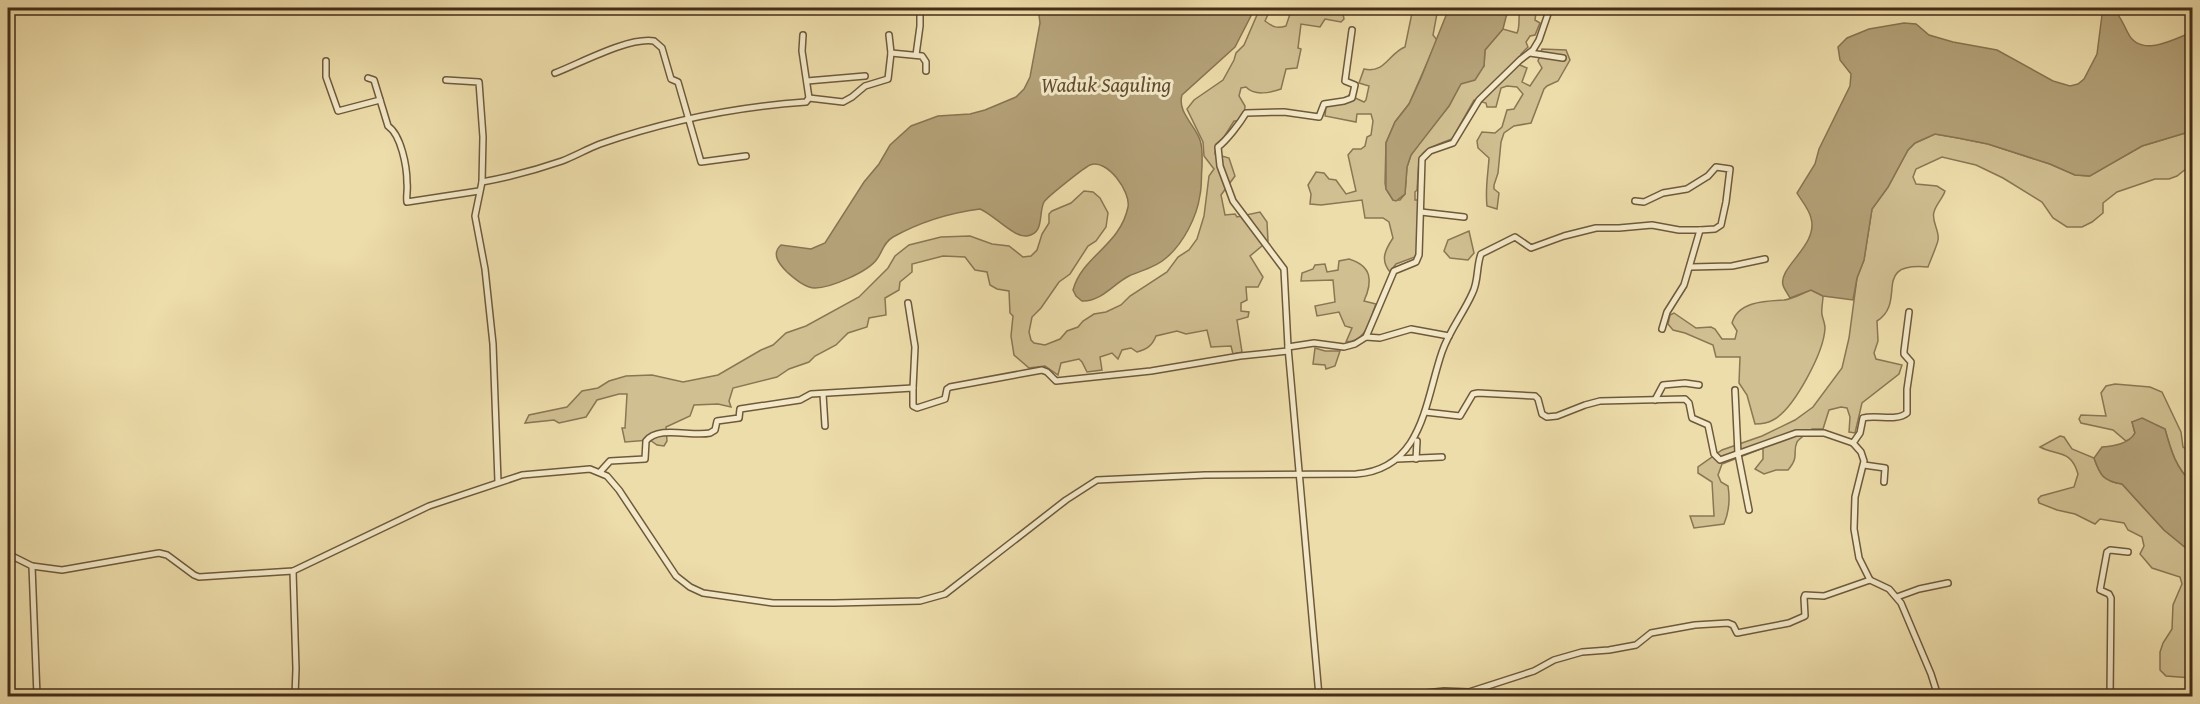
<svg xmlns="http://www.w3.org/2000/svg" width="2200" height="704" font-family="'Gentium Book Plus',serif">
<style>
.green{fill:#d0bf91;stroke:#8a7654;stroke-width:1.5}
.water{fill:#b4a178;stroke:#887351;stroke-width:1.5}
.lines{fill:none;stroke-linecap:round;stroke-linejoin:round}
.street-casing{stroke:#6f593c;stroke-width:8}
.street{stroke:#f3e9c8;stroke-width:5}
.labels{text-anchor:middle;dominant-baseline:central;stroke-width:6;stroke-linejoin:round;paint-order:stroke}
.water-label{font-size:21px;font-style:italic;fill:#614a2f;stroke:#f3e9c8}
</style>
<rect width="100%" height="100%" fill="#edddaa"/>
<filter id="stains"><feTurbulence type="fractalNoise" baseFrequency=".00333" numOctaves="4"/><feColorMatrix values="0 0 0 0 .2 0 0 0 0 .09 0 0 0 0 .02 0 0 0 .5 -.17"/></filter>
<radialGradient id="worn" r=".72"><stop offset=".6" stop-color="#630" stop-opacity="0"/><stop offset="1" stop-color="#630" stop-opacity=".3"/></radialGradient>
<!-- green -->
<g class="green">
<path d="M1260 8H1271L1265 21C1273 27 1277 29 1286 26L1292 8H1342L1344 19 1341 22 1325 19 1320 27 1301 24 1298 48 1301 49 1297 68 1286 69 1281 89C1270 93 1254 96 1246 87L1241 88 1239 96 1245 106 1244 121H1234L1224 137 1216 144 1215 154 1229 158 1235 176 1221 195 1225 215 1235 214 1237 217 1260 212 1267 222 1268 241 1250 256 1263 277 1258 287H1246L1247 300 1241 303V311L1249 312 1248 317 1237 320 1242 352 1233 354 1231 346 1211 347 1207 330 1186 334 1177 331 1156 336C1152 346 1147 349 1137 352L1131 348 1122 350 1118 359 1112 353 1100 357 1102 370 1087 372 1082 362 1079 359 1061 363 1058 375 1045 366 1029 368 1014 355 1011 336 1013 316 1010 313 1009 291 997 289 990 285 987 272 975 270 965 257 943 256 912 264V272L900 282 899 290 885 298 886 315 869 318 867 327 848 333 836 345 815 356 809 362 789 369 777 377 733 388 729 401 731 407 718 404 694 405 690 416 666 427 667 441 664 446 657 445 650 440 625 442 622 428H625L627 394H619L597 400 586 417 559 423 554 420 525 423 529 415 567 407 582 391 598 388 609 381 626 376 652 375 683 382 718 375 761 350 773 345 786 333 806 326 859 297 888 268 895 256 909 245 941 237 970 236 992 244 1009 246 1023 257 1031 256 1037 250 1042 234 1049 223V214L1052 211 1071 203 1084 191 1093 192 1100 198 1108 213 1106 227 1096 241 1088 246 1070 274 1059 282 1041 308 1032 317 1029 332 1031 340 1034 343 1045 345 1060 339 1067 331 1078 327 1083 321 1094 314 1106 312 1121 305 1130 296 1167 272 1178 257 1189 250 1197 239 1204 216 1209 176 1214 169 1204 156 1203 142 1187 109 1194 100 1223 80 1234 60 1236 53 1244 45Z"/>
<path d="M1413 8H1438L1433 35 1437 40 1409 104 1395 122 1386 143 1385 183 1386 189 1393 200H1400L1405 194 1407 167 1411 155 1426 134 1449 106 1461 83 1484 66 1485 50 1503 29 1517 33C1521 24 1517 16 1521 8H1546L1541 14 1536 13 1535 20 1540 23 1535 35 1530 36 1526 42 1528 47 1521 54 1520 65 1527 68 1522 82 1530 86 1542 68 1538 61 1542 49 1566 50 1570 60 1558 81 1547 86 1544 89 1531 123 1514 126 1504 133 1501 142 1498 173 1494 185V189L1499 193 1497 209 1487 206C1485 189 1488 175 1489 158L1478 148 1477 141 1482 132 1495 133 1502 127 1507 110 1514 109 1523 94 1517 87 1507 86 1501 88 1496 107H1487L1486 103 1474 100 1452 139C1414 153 1420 152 1417 190L1415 192V200H1419L1417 251 1415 257 1396 264 1390 272C1380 260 1385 250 1393 238L1389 222 1383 218H1365L1362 200 1321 205 1310 204 1311 194 1308 185 1316 172 1324 173 1329 179 1336 180 1346 194 1356 191 1348 155 1353 149H1361L1365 146 1367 137 1371 135 1373 121 1371 114H1357L1356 122 1325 116 1326 107 1347 99 1349 95 1364 102 1366 100 1369 86 1359 83 1364 69C1385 74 1389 53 1405 47Z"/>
<path d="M2192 131V164L2177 176 2169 179H2155L2117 192 2103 203V213L2092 222 2082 227H2067L2053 218 2042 202 2003 178 1976 165 1942 157 1916 169 1913 177 1916 184 1937 186 1945 191C1943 198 1936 204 1934 212 1931 221 1940 231 1938 240 1938 243 1929 264 1928 267 1870 262 1908 301 1877 321L1878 341 1874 353 1876 359 1902 365 1899 374 1862 403 1855 433 1849 432 1850 417 1847 408 1841 407 1829 410 1823 429H1812C1808 434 1800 437 1797 442 1792 453 1800 456 1788 470H1776L1764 474 1755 469 1763 459V448L1722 464 1718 475 1721 482 1728 486C1730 498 1729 512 1724 524L1694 528 1690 516H1714L1712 482 1698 473V467L1722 450 1762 436 1795 420 1813 407 1842 368 1849 338 1857 278 1864 260 1872 209 1888 187 1908 150 1915 143 1935 134 1958 138 1988 144 2050 164 2075 175 2089 176 2142 146Z"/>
<path d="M1469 231 1474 253 1468 260 1450 258 1444 251 1448 240Z"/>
<path d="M1349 259C1372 266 1373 281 1364 301L1376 304C1369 321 1367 341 1346 342L1352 328 1345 326 1339 312 1317 316 1315 306 1335 302 1333 280 1301 281 1302 273 1313 269 1315 265 1325 264 1327 272 1338 270 1339 261Z"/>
<path d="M1811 290 1823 296C1823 302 1821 309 1822 315 1823 319 1825 324 1825 328 1824 352 1794 409 1773 420 1768 423 1761 424 1755 424L1747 395 1739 383 1740 357H1716L1713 345 1685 333 1673 330 1668 324 1670 315 1674 313 1696 328 1711 327 1715 329 1722 339H1735L1737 331 1732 323C1738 301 1766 301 1784 300 1793 299 1803 293 1811 290Z"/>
<path d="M1315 348 1325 351H1340L1335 366 1326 369 1325 365 1313 364Z"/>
<path d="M2115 384 2150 387 2162 392 2181 432 2183 447 2192 453V483C2176 468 2171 451 2165 429L2156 425 2132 422 2135 433 2132 438 2126 441 2113 430 2081 423 2079 419 2081 415 2106 416 2101 393 2106 386Z"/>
<path d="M2060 436 2064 437 2072 449 2094 458C2100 475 2103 481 2122 484L2164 530 2192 553V678L2166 676 2160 670V652L2163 643 2172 629 2173 605 2182 584 2180 577 2152 568 2140 554 2144 546 2142 537 2128 530 2124 523 2100 519 2095 524 2075 514 2057 510 2039 503 2038 499 2041 496 2074 487 2078 474C2071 449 2057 456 2040 447Z"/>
</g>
<!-- water -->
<g class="water">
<path d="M1038 8H1255L1235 47 1182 95C1177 112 1195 125 1200 140 1203 148 1202 159 1202 167 1201 176 1202 186 1200 195 1197 217 1183 244 1166 258 1155 268 1142 270 1129 276 1113 284 1101 302 1082 301L1076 296 1073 290C1082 256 1120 246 1128 207 1131 192 1107 158 1090 165 1085 167 1047 197 1044 202 1038 214 1045 233 1027 236 1014 238 993 214 980 209 949 213 920 222 893 237 883 243 883 251 877 259 868 272 830 288 815 288 805 288 794 278 787 272 779 264 771 254 781 245L811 249 825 243 864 182 879 164 890 145 911 126 938 116 970 114 985 110 1016 97 1024 89 1030 77 1040 23Z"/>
<path d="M1449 8H1511L1506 17 1503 29 1485 50 1484 66 1475 80 1461 84 1449 106 1411 155 1407 167 1405 194 1396 201 1393 200 1386 189V143L1395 122 1409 104 1421 78Z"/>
<path d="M2112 8C2120 14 2123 24 2128 33 2140 58 2173 40 2192 32V131L2142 146 2090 176 2075 175 2050 164 1988 144 1958 138 1935 134 1915 143 1908 150 1888 187 1872 209 1864 260 1857 278 1853 300 1823 296 1811 290 1790 298C1788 294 1784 289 1783 285 1778 267 1819 245 1811 218 1809 209 1801 200 1797 193L1815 164 1819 149 1850 86 1851 74 1840 60 1838 47 1847 38 1869 29 1904 23 1916 24 1929 35 1953 42 1997 50 2053 81 2070 86 2078 84 2084 79 2097 54 2102 15 2107 10Z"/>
<path d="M2142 418 2165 429C2171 451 2176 468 2192 483V553L2164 530 2122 484C2103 481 2100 475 2094 458L2102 447C2114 446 2129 444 2135 433L2132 422Z"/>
</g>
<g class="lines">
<defs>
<g id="street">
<path d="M891 53 922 56 926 62V71"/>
<path d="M1530 53 1563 58"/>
<path d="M916 55 920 26V8"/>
<path d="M326 61V77L338 111 380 100"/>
<path d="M555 73C581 63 628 37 654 41L662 48 671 79 678 82 701 162 746 156"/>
<path d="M368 78 374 80 388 126C401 135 407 166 407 183 408 189 406 196 407 202L479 191"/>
<path d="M446 80 479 82 483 137 482 182"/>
<path d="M807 81 865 76"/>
<path d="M809 98 843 102 852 97 865 86 888 79 891 53 889 35"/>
<path d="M1421 212 1464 217"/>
<path d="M1691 267 1732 266 1765 259"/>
<path d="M908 303 915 347 913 388"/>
<path d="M1662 329 1667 312 1684 285 1700 230"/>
<path d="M1366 337 1380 338 1411 329 1449 336"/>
<path d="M1288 347 1284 269 1233 201 1220 166 1218 147C1227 140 1240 123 1246 113L1284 112 1319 117 1324 104 1344 101 1352 98 1355 85 1345 81 1352 30"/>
<path d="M1735 390 1738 454 1749 510"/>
<path d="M823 394 825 426"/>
<path d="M1655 400 1663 385 1685 383 1699 385"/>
<path d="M1425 412 1460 416 1473 394 1478 393 1535 396 1538 399 1542 414 1547 417 1557 416 1585 405 1600 401 1685 399 1689 403 1692 418 1708 425 1714 454 1720 460 1796 433H1824L1853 443 1861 452 1864 461 1855 497 1854 529 1859 558 1870 580"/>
<path d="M1853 443 1860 433 1863 418C1876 414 1896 422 1907 413V389L1911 362 1904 354V351L1909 312"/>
<path d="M1397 459 1442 457"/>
<path d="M1416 459 1417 441"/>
<path d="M1864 465 1885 468 1884 482"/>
<path d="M600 472 610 461 645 459 646 441C659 425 691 437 710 433L715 430 717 421 739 418 740 409 800 400 811 394 913 388V406L917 408 945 399 947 389 950 387 1042 370 1047 372 1056 381 1151 371 1240 356 1288 351"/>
<path d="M498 482 493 344 485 269 475 216 482 182C509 177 536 170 562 161 575 156 587 149 600 144 669 120 734 107 806 102L809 98 802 51 803 35"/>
<path d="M8 554 32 566 62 570 159 553 167 555 194 575 199 577 293 571 429 506 522 475 590 469 607 476 619 490 676 576 690 587 703 593 773 603H835L920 601 945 594 1066 500 1097 480 1205 475 1356 474C1423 469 1425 401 1442 352 1449 331 1463 314 1472 294 1479 281 1476 267 1481 254L1515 237 1531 248 1564 236 1596 228H1619L1652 225 1679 230H1700L1715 229 1721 225 1726 202 1730 169 1716 167 1708 176 1687 189 1663 193 1644 202 1635 201"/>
<path d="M32 566 37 696"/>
<path d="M293 571 296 669 295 696"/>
<path d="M1870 580 1889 589 1901 603 1931 674 1938 696"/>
<path d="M1897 597 1919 589 1948 583"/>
<path d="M16 696 37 694"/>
<path d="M1319 696 1288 347 1314 343 1344 347 1355 344 1366 337 1394 271 1416 262 1419 255 1422 159 1430 151 1453 143 1479 100 1520 60 1533 50 1539 40 1550 8"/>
<path d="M1398 696 1444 691 1469 692 1534 671 1554 660 1582 652 1609 650 1636 645 1651 633 1695 625 1728 623 1733 625 1737 633 1789 623 1805 616 1804 598 1805 595 1824 596 1870 580"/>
<path d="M2110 696 2111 598 2109 594 2100 590 2107 552 2110 550 2128 552"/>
</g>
</defs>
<!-- street casing -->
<use href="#street" class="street-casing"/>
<!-- street -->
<use href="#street" class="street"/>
</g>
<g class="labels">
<!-- water labels -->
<g class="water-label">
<text x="1106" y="84">Waduk Saguling</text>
</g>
</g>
<!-- margin -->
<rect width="2200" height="704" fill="none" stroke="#edddaa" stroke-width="30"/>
<rect x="9" y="9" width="2182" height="686" fill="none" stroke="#452d17" stroke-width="3"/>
<rect x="15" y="15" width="2170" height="674" fill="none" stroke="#452d17" stroke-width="1.5"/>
<rect width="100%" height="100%" filter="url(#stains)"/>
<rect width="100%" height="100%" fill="url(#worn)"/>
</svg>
